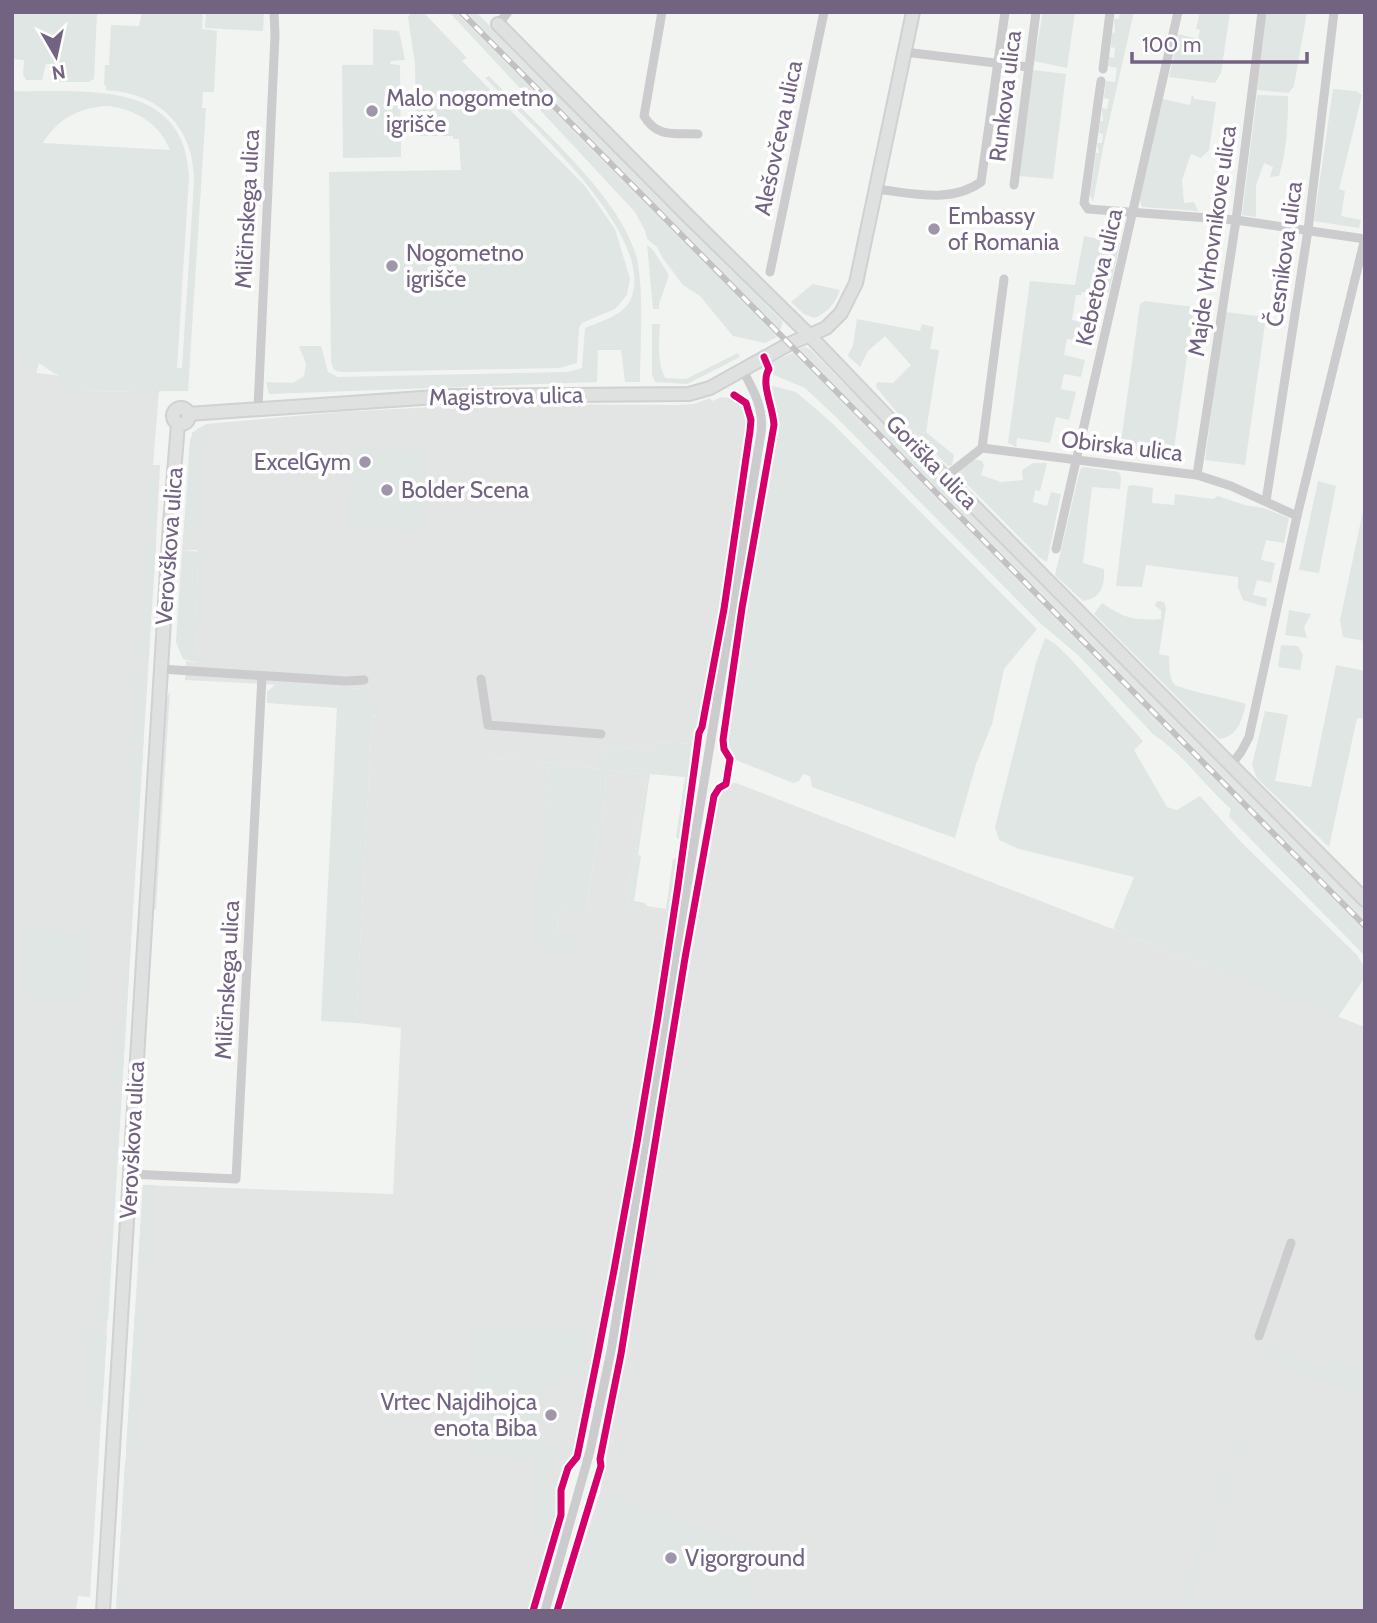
<svg xmlns="http://www.w3.org/2000/svg" width="1377" height="1623" font-family="Cabin,sans-serif">
<style>
.built{fill:#e3e4e4}
.green{fill:#dfe6e3;fill-rule:evenodd}
.lines{fill:none;stroke-linecap:round;stroke-linejoin:round}
.secondary-casing{stroke:#d1d0d2;stroke-width:16}
.street{stroke:#cccbcd;stroke-width:9}
.secondary{stroke:#dfe0e0;stroke-width:12}
.rail-casing{stroke:#c2c2c4;stroke-width:6}
.rail{stroke:#fff;stroke-width:3.5;stroke-dasharray:10;stroke-linecap:butt}
.cycleway-casing{stroke:#fff;stroke-width:11}
.cycleway{stroke:#d6006c;stroke-width:7}
.poi-dot{fill:#9f96aa;stroke:#fff;stroke-width:2.5}
.labels{text-anchor:middle;dominant-baseline:central;stroke-width:7;stroke-linejoin:round;paint-order:stroke}
.street-label{font-size:23px;fill:#726383;stroke:#fff}
.poi-label{font-size:23px;fill:#726383;stroke:#fff;text-anchor:start}
</style>
<rect width="100%" height="100%" fill="#f2f4f2"/>
<!-- built -->
<g class="built">
<path d="M456 12H467L784 335 777 337 709 271Z"/>
<path d="M12 346H22L28 359V372L55 375 60 377 61 392 159 391 153 465H160L156 544 90 1597 78 1596 76 1611H12Z"/>
<path d="M799 349 1365 919V934L792 353Z"/>
<path d="M722 397 740 400 745 408 748 420 716 638 695 744 654 742 652 751 604 745 599 769 490 756V758L548 765 537 948 557 939 558 911 595 913 586 909 605 798 606 770 646 775 627 906 672 912 628 1183 579 1440 573 1459 563 1466 556 1489V1522L527 1611H116L143 1185 393 1194 401 1028 356 1023 372 719 375 715 363 689 185 680 186 661 198 663 195 658 198 559H204L197 550H182L192 433 206 424 339 412 490 404 678 405 694 404 710 398 712 401Z"/>
<path d="M736 783 1365 1027V1611H561L600 1493 717 798 720 791 730 784Z"/>
</g>
<!-- green -->
<g class="green">
<path d="M12 12H97L94 79 88 82H59L55 76 56 65 46 64 42 80H26L23 74 24 60 12 59Z"/>
<path d="M142 12H203L202 29 217 31 214 92H203L202 108H206L188 391 60 392V377L39 363 36 374 28 372V359L22 357V346H12V91C82 93 185 77 189 177L177 368H182L194 182C194 127 160 93 106 90V86L104 85 105 65H109L111 25 139 26ZM108 106C135 109 160 124 170 150L43 143C57 119 80 107 108 106Z"/>
<path d="M206 12H264L263 31 205 28Z"/>
<path d="M412 12H423L467 58 462 61 585 186 615 229 630 279 627 295 615 309 582 323 579 328 577 363 559 368 341 372 334 370 331 362 329 172 461 170 459 139H453V136H416L415 64 408 17Z"/>
<path d="M449 12H456L709 271 777 337 765 343 733 336 700 296 683 285 662 257 657 247 647 239 645 231 635 212Z"/>
<path d="M467 12H476L783 322 780 331Z"/>
<path d="M1043 12H1075L1067 68 1034 61Z"/>
<path d="M1120 12H1134L1103 148 1093 202 1090 195 1096 153H1099L1097 143H1102L1103 134 1099 133 1100 121H1103L1102 108 1107 109 1109 99 1104 98 1106 81 1115 82 1117 68 1108 66 1109 57 1114 58 1115 48 1111 47 1112 33 1115 32 1114 19H1119Z"/>
<path d="M1200 12H1230L1221 73 1215 83 1169 77 1178 34 1198 39 1200 30 1196 29Z"/>
<path d="M1266 12H1307L1294 86 1289 93 1257 90Z"/>
<path d="M373 29 399 31 405 60 391 61 390 64 400 65 401 157 343 158 342 65H373Z"/>
<path d="M1033 70 1066 74 1053 179 1019 176Z"/>
<path d="M489 76C533 122 627 201 638 264 644 302 640 344 640 382H625L621 350H598L597 382 269 394 266 382 293 383 304 376 306 364 299 346H321L328 372 338 377 568 372 582 368 585 328C602 321 626 315 632 296 653 231 527 121 485 78Z"/>
<path d="M1333 89 1356 91 1362 95 1339 189 1345 191 1341 216 1361 220 1359 228 1314 221Z"/>
<path d="M1192 95 1195 99 1216 102 1209 150 1201 158 1191 154 1182 180 1184 203 1194 202 1198 211 1142 207 1140 200 1163 99 1190 105Z"/>
<path d="M1257 95 1288 96C1288 122 1287 151 1279 176L1270 177 1273 167 1264 163 1256 185V217L1242 215Z"/>
<path d="M1084 236 1120 243 1109 292 1104 295 1082 292 1081 295H1076L1072 320 1088 323 1087 331 1094 332 1093 344 1067 339 1064 355 1085 360 1081 377 1064 374 1061 389 1076 392 1069 420 1056 417 1050 443 1017 438 1016 447 1008 443 1030 281 1075 285Z"/>
<path d="M647 245 653 250 669 275 659 304V309H653Z"/>
<path d="M813 284 840 290C835 304 827 313 814 318L804 314 791 302Z"/>
<path d="M1145 301 1194 307 1173 456 1120 449 1140 304Z"/>
<path d="M1225 312 1266 317 1245 465 1205 460Z"/>
<path d="M857 319 920 331 922 324 934 327 930 349 939 350 926 432 954 455 952 465 948 466 910 428 876 387 877 382 893 383 911 365 885 336 868 351 860 367 848 356 853 345Z"/>
<path d="M652 324H660C659 341 657 363 665 378L686 379 738 353 740 357 687 384 655 382 652 374Z"/>
<path d="M805 347 810 349 1365 910V919L799 349Z"/>
<path d="M792 353 1365 934V956L1229 817 1231 809C1204 785 1184 755 1153 734L1079 656 1040 623 837 418 805 388 774 375 771 370 773 362Z"/>
<path d="M769 385 796 392 831 422 1037 629 1004 669 992 724 976 764 955 838 812 787 810 776 803 774 799 781 793 783 736 760 726 745 776 409Z"/>
<path d="M211 424 210 437H203L199 531H184L190 439 198 428Z"/>
<path d="M352 448 426 452 423 532 348 529Z"/>
<path d="M973 459 982 461 984 465 981 475 1001 482 1023 480 1022 470 1033 463H1047L1040 491 1035 490 1033 502 1047 506 1051 492 1061 494 1047 562 1039 557 960 477 958 473Z"/>
<path d="M1085 467 1119 472 1121 477 1120 489 1092 487 1083 563 1104 569C1105 585 1101 599 1083 601L1055 575 1079 474 1081 468Z"/>
<path d="M152 476 159 477 156 528 146 530 148 484 150 485Z"/>
<path d="M1318 481 1336 486 1319 573 1299 570Z"/>
<path d="M1133 485 1153 488 1152 503 1174 505 1175 494 1213 499 1218 496 1244 505 1264 508 1289 518 1284 543 1266 540 1261 560 1275 563 1271 583 1257 580 1253 595 1267 598 1266 607 1243 600 1238 587V577L1146 565 1142 587 1116 586 1128 486Z"/>
<path d="M1363 511H1365V641L1343 637 1340 620Z"/>
<path d="M147 542 156 544 148 656 141 659 135 658 132 653 140 652Z"/>
<path d="M182 550 202 552 204 559 198 560 195 658 199 659V663L183 659 176 642Z"/>
<path d="M1160 601 1164 602 1166 608 1159 654 1169 656C1170 664 1168 677 1174 684 1178 689 1235 700 1246 704 1242 719 1238 737 1219 739L1094 614 1102 603C1124 618 1135 621 1161 619V610L1155 606 1156 602Z"/>
<path d="M1289 610 1311 614 1304 627 1307 638 1285 635Z"/>
<path d="M1045 638 1054 643 1069 657 1143 741 1134 750 1167 807 1177 810 1200 796 1241 842 1357 955 1365 968V977L1338 1017 1113 929 1134 877 1019 849 999 840 995 827 1036 663Z"/>
<path d="M1281 645 1298 646 1303 655 1300 670 1278 667Z"/>
<path d="M1336 665 1365 671V719L1357 718 1329 847 1257 778 1252 765 1265 711 1288 715 1275 781 1311 787Z"/>
<path d="M128 673 141 674 147 679 143 746 126 745 127 734H135L138 684 127 682Z"/>
<path d="M276 684 363 689C368 698 379 710 372 719L356 1023 321 1021 337 708 267 703V692Z"/>
<path d="M170 691 156 909H153L165 701Z"/>
<path d="M654 742 695 744 681 841 676 837 685 777 650 774 638 855 641 856 634 901 645 903 647 906 666 909 673 859 679 857 672 912 627 906 646 775 606 770 605 798 586 908 595 911 594 914 558 911 557 939 585 940V951L536 948 548 766 490 758V756L599 769 604 745 652 751Z"/>
<path d="M126 751 143 752 138 823H130L133 762 126 761Z"/>
<path d="M26 930 87 933 84 1000 22 997Z"/>
<path d="M122 934 131 939 108 1320 101 1319 97 1310 104 1309 116 1112 106 1106 107 1103 120 1107 119 1080 111 1082 110 1080 113 1078 115 1054 120 1050 127 941 119 944 120 935Z"/>
<path d="M143 1185H154L155 1189 151 1266H138Z"/>
<path d="M148 1310 152 1313 154 1318H144L138 1450 126 1449 135 1313Z"/>
<path d="M498 1327 587 1332 582 1376 569 1374 565 1381 543 1380 537 1448 559 1450 550 1492 555 1519 550 1534 538 1533 540 1514 534 1513 537 1461 469 1456 474 1335 480 1328Z"/>
<path d="M79 1334 107 1335 102 1410 87 1412 92 1340 79 1338Z"/>
<path d="M1274 1351 1326 1369 1330 1359 1365 1373V1386H1362L1359 1393 1269 1363Z"/>
<path d="M1239 1440 1243 1441 1189 1596 1229 1610 1231 1608 1239 1611H1222L1183 1598Z"/>
<path d="M125 1462H129L120 1611H116Z"/>
<path d="M604 1494 764 1551 742 1611H573L563 1607Z"/>
</g>
<g class="lines">
<defs>
<g id="secondary">
<path d="M498 24 688 216 810 336 945 477 1365 900"/>
<circle cx="181" cy="416" r="8"/>
<path d="M188 414 451 396 689 394 710 388 789 344 826 328 841 313 856 283 913 12"/>
<path d="M103 1611 170 523 178 424"/>
</g>
</defs>
<!-- secondary casing -->
<use href="#secondary" class="secondary-casing"/>
<!-- street -->
<g class="street">
<path d="M662 12 644 116C657 138 674 133 698 134"/>
<path d="M498 24 508 12"/>
<path d="M905 52 1028 67"/>
<path d="M1103 69 1110 12"/>
<path d="M1101 81 1084 203 1088 209 1236 220 1365 239"/>
<path d="M1014 185 1036 12"/>
<path d="M876 189C911 193 950 204 981 182L1005 12"/>
<path d="M770 272 824 12"/>
<path d="M258 408 275 35 274 12"/>
<path d="M982 448 1004 279"/>
<path d="M1197 475 1236 220 1262 12"/>
<path d="M945 477 982 448 1197 475 1231 486 1297 516"/>
<path d="M1266 501 1308 230 1334 12"/>
<path d="M1056 549 1178 12"/>
<path d="M161 669 345 681 364 680"/>
<path d="M481 679 488 725 601 734"/>
<path d="M1231 765 1241 752 1249 737 1297 516 1365 238"/>
<path d="M130 1174 236 1179 262 676"/>
<path d="M1259 1336 1291 1243"/>
<path d="M545 1611 590 1451 611 1351 761 433C764 408 754 391 742 369"/>
</g>
<!-- secondary -->
<use href="#secondary" class="secondary"/>
<defs>
<path id="rail" d="M461 12 1365 926"/>
</defs>
<!-- rail casing -->
<use href="#rail" class="rail-casing"/>
<!-- rail -->
<use href="#rail" class="rail"/>
<defs>
<g id="cycleway">
<path d="M533 1611 561 1515V1490L568 1468 577 1457 579 1448C628 1211 668 973 699 733L702 727 724 609 750 431 751 420 746 403 734 395"/>
<path d="M557 1611 601 1466 600 1459 621 1354 685 958 714 796 719 788 726 784 730 759 724 749 723 740 742 608 774 425C773 406 760 383 769 369L764 357"/>
</g>
</defs>
<!-- cycleway casing -->
<use href="#cycleway" class="cycleway-casing"/>
<!-- cycleway -->
<use href="#cycleway" class="cycleway"/>
</g>
<!-- markers -->
<g class="poi-dot">
<circle cx="372" cy="111" r="7"/>
<circle cx="934" cy="229" r="7"/>
<circle cx="392" cy="266" r="7"/>
<circle cx="365" cy="462" r="7"/>
<circle cx="387" cy="490" r="7"/>
<circle cx="551" cy="1415" r="7"/>
<circle cx="671" cy="1558" r="7"/>
</g>
<g class="labels">
<!-- street labels -->
<g class="street-label">
<text transform="translate(1005 96) rotate(-83)">Runkova ulica</text>
<text transform="translate(778 138) rotate(-78)">Alešovčeva ulica</text>
<text transform="translate(247 209) rotate(-87)">Milčinskega ulica</text>
<text transform="translate(1212 241) rotate(-82)">Majde Vrhovnikove ulica</text>
<text transform="translate(1284 254) rotate(-82)">Česnikova ulica</text>
<text transform="translate(1099 277) rotate(-77)">Kebetova ulica</text>
<text transform="translate(506 396) rotate(-1)">Magistrova ulica</text>
<text transform="translate(1122 446) rotate(7)">Obirska ulica</text>
<text transform="translate(932 462) rotate(46)">Goriška ulica</text>
<text transform="translate(169 546) rotate(-86)">Verovškova ulica</text>
<text transform="translate(227 980) rotate(-87)">Milčinskega ulica</text>
<text transform="translate(132 1140) rotate(-87)">Verovškova ulica</text>
</g>
<!-- poi labels -->
<g class="poi-label">
<text x="386" y="98">Malo nogometno<tspan x="386" dy="26">igrišče</tspan></text>
<text x="948" y="216">Embassy<tspan x="948" dy="26">of Romania</tspan></text>
<text x="406" y="253">Nogometno<tspan x="406" dy="26">igrišče</tspan></text>
<text x="351" y="462" text-anchor="end">ExcelGym</text>
<text x="401" y="490">Bolder Scena</text>
<text x="537" y="1402" text-anchor="end">Vrtec Najdihojca<tspan x="537" dy="26">enota Biba</tspan></text>
<text x="685" y="1558">Vigorground</text>
</g>
</g>
<!-- border -->
<rect width="1377" height="1623" fill="none" stroke="#726383" stroke-width="28"/>
<!-- north arrow -->
<g transform="translate(56 56) rotate(171)" stroke="#ffffff" stroke-width="5" paint-order="stroke">
<path d="M0-5L12 26L0 18L-12 26Z" fill="#726383"/>
<text y="-10" font-size="19" font-weight="bold" text-anchor="middle" fill="#726383">N</text>
</g>
<!-- scale -->
<path d="M1132 52v10h175v-10" fill="none" stroke="#726383" stroke-width="3.5"/>
<text x="1142" y="52" font-size="21" fill="#726383" stroke="#ffffff" stroke-width="5" paint-order="stroke">100 m</text>
</svg>
